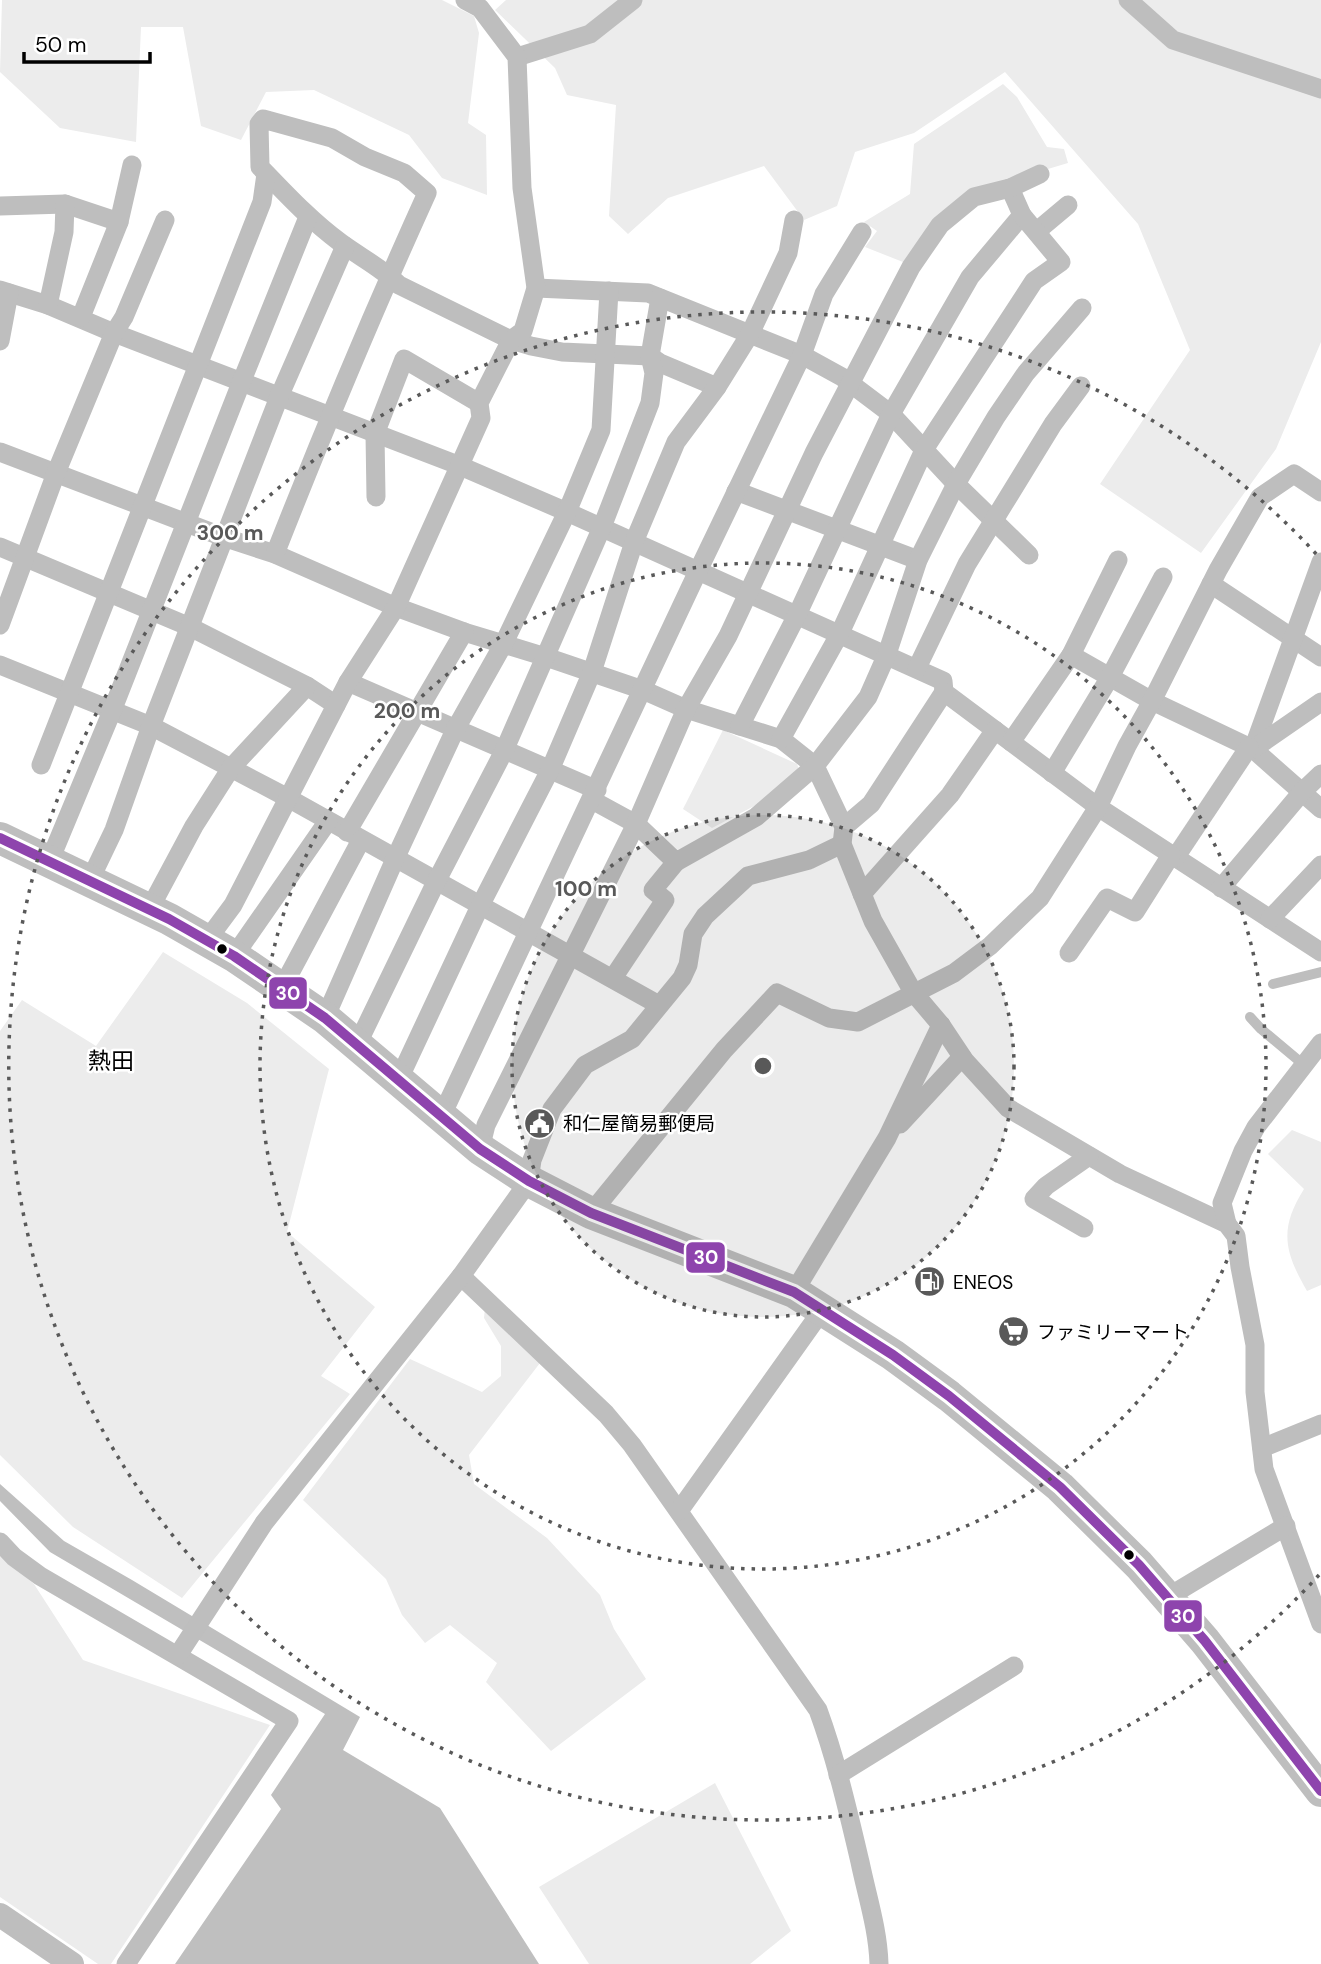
<svg xmlns="http://www.w3.org/2000/svg" width="1321" height="1964" font-family="'DM Sans','Noto Sans JP',sans-serif">
<style>
.green{fill:#ececec}
.water{fill:#bfbfbf}
.lines{fill:none;stroke-linecap:round;stroke-linejoin:round}
.service{stroke:#bebebe;stroke-width:10}
.minor{stroke:#bebebe;stroke-width:19}
.tertiary{stroke:#bebebe;stroke-width:24}
.trunk{stroke:#bebebe;stroke-width:32}
.bus-1-casing{stroke:#fff;stroke-width:16}
.bus-1{stroke:#8e44ad;stroke-width:10}
.ring{fill:none;stroke:#595959;stroke-width:3.5;stroke-dasharray:3.5 7}
.bus-dot{fill:#000;stroke:#fff;stroke-width:2.5}
.labels{text-anchor:middle;dominant-baseline:central;stroke-width:5;stroke-linejoin:round;paint-order:stroke}
.poi-label{font-size:19px;fill:#000;stroke:#fff;text-anchor:start}
.quarter-label{font-size:23px;fill:#000;stroke:#fff}
.centre{fill:#595959;stroke:#fff;stroke-width:3.5}
.ring-label{font-size:21px;text-anchor:middle;font-weight:bold;fill:#595959;stroke:#fff;stroke-width:5;stroke-linejoin:round;paint-order:stroke}
.line-badge{stroke:#fff;stroke-width:2.5}
.badge-label{font-size:19px;text-anchor:middle;font-weight:bold;fill:#fff}
</style>
<rect width="100%" height="100%" fill="#fff"/>
<!-- green -->
<g class="green">
<path d="M2 0H442L474 16 479 33 468 123 486 135 487 195 442 178 409 135 314 90 266 92 241 140 201 126 183 27H141L136 142 60 128 0 72Z"/>
<path d="M506 0H1321V342L1276 449 1201 553 1100 484 1190 350 1138 224 1005 72 914 133 855 152 837 206 804 220 764 166 668 198 628 234 609 216 616 105 567 95 555 68 495 10Z"/>
<path d="M1003 84 1017 97 1047 147 1064 149 1068 163 997 184 908 264 865 247 877 231 864 222 910 194 914 144Z"/>
<path d="M723 730 797 764 800 772 760 803 712 828 683 809Z"/>
<path d="M163 952 247 1003 329 1069 287 1232 375 1307 321 1376 350 1394 182 1598 73 1527 0 1455V1031L22 1000 96 1046Z"/>
<path d="M1292 1130 1321 1142V1285L1307 1291C1284 1251 1279 1229 1304 1189L1268 1154Z"/>
<path d="M485 1308 540 1363 469 1455 474 1484 547 1538 600 1595 614 1629 646 1679 551 1751 486 1682 497 1663 450 1625 425 1643 402 1615 386 1579 303 1500 410 1359 482 1392 501 1376V1346L484 1318Z"/>
<path d="M0 1555 34 1584 83 1660 270 1725 111 1964H98L0 1897Z"/>
<path d="M715 1783 791 1931 750 1964H589L539 1887Z"/>
</g>
<!-- water -->
<path class="water" d="M0 1484 64 1541 132 1580 360 1717 343 1750 440 1808 539 1964H175L281 1809 271 1795 325 1714 50 1552 0 1501Z"/>
<g class="lines">
<!-- service -->
<g class="service">
<path d="M1273 984 1321 972"/>
<path d="M1250 1017 1261 1029 1304 1065"/>
</g>
<!-- minor -->
<g class="minor">
<path d="M1128 0 1173 40 1321 89"/>
<path d="M517 57 590 34 633 0"/>
<path d="M0 206 65 204 119 222"/>
<path d="M1037 231 1068 205"/>
<path d="M536 288 648 293 802 355 842 377 891 414 956 484 1029 555"/>
<path d="M0 290 48 305 114 333 458 465 567 512 943 681 944 692 1098 807 1321 952"/>
<path d="M48 305 64 232 65 204"/>
<path d="M81 317 119 222 132 165"/>
<path d="M0 341 9 293"/>
<path d="M0 452 226 538 275 554 396 607 464 632 546 657 643 690 686 709 781 739 815 766 844 827 842 844 873 921 913 992 941 1025 965 1061 1008 1108 1120 1174 1227 1224 1236 1236 1240 1267 1255 1345V1392L1264 1469 1321 1624"/>
<path d="M736 491 918 560"/>
<path d="M376 497 375 434 404 359 479 403"/>
<path d="M0 547 190 627 307 686 336 705"/>
<path d="M275 554C323 432 373 312 427 193L404 173 365 157 332 138 263 119 259 124 260 167C286 194 311 221 341 243 360 257 382 268 399 285L511 340 531 346 562 352 650 356 660 363 717 387"/>
<path d="M1211 584 1321 657"/>
<path d="M0 625 56 473 114 333 124 317 165 220"/>
<path d="M1071 655 1152 701 1253 749 1321 809"/>
<path d="M0 665 151 726 288 798 659 1005"/>
<path d="M917 668 967 564 1053 424 1081 386"/>
<path d="M348 682 597 790"/>
<path d="M740 726 797 615 891 414 970 277 1022 215"/>
<path d="M781 739 840 633 925 448 1034 281 1061 262 1022 215 1010 188"/>
<path d="M1011 742 1071 655 1118 560"/>
<path d="M1253 749 1321 562"/>
<path d="M1253 749 1321 702"/>
<path d="M41 765 262 202 266 174"/>
<path d="M1052 773 1110 677 1163 577"/>
<path d="M592 800 636 824 676 862 756 817 815 766 868 697 887 654 918 560 956 484 996 417 1026 373 1082 308"/>
<path d="M844 827 871 804 944 692"/>
<path d="M347 832 464 632"/>
<path d="M1175 858 1249 747"/>
<path d="M50 860 112 711 241 383 308 217"/>
<path d="M90 880 114 830 151 726 279 397 345 246"/>
<path d="M1221 888 1302 792 1321 774"/>
<path d="M862 894 950 795 995 730"/>
<path d="M149 910 194 826 231 768 307 686"/>
<path d="M1270 919 1321 865"/>
<path d="M207 940 233 905 348 682 396 607 481 418 479 403 511 340 523 331 536 288 522 188 517 57 480 8 465 0"/>
<path d="M1069 953 1107 898 1135 912 1171 855"/>
<path d="M234 956 328 821"/>
<path d="M613 978 665 900 653 890 676 862"/>
<path d="M282 988 361 840"/>
<path d="M325 1018 395 859 455 730 504 643 567 512 601 430 609 291"/>
<path d="M357 1045 436 882 504 751 602 527 650 403 654 373 650 356 660 298"/>
<path d="M399 1079 480 906 550 770 592 672 634 542 676 442 717 387 750 334 788 253 794 220"/>
<path d="M442 1115 698 571 802 355 824 294 862 232"/>
<path d="M900 1124 962 1057"/>
<path d="M480 1149 486 1125 636 824 686 709 728 636 814 453 911 267 940 225 974 197 1010 188 1040 174"/>
<path d="M591 1213 724 1050 777 993 829 1018 858 1022 954 973 990 946 1040 898 1098 807 1127 746 1152 701 1218 570 1260 497 1294 474 1321 492"/>
<path d="M1227 1224 1222 1203 1243 1151 1256 1127 1321 1043"/>
<path d="M1084 1228 1034 1199 1046 1186 1089 1156"/>
<path d="M461 1276 606 1414 632 1445 818 1710C836 1759 848 1811 860 1862 867 1896 878 1929 879 1964"/>
<path d="M794 1292 887 1138 941 1025"/>
<path d="M1262 1448 1321 1424"/>
<path d="M679 1511 823 1309"/>
<path d="M0 1542 14 1557 40 1576 289 1721 126 1964"/>
<path d="M1168 1597 1286 1526"/>
<path d="M178 1655 264 1523 461 1276 529 1181 532 1160 552 1109 585 1065 632 1039 682 978 688 965 693 934 705 916 748 876 809 860 842 844"/>
<path d="M838 1775 1014 1666"/>
</g>
<!-- tertiary -->
<path class="tertiary" d="M0 1915 72 1964"/>
<!-- trunk -->
<path class="trunk" d="M0 838 169 919 234 956 325 1018 480 1149 529 1181 591 1213 794 1292 893 1355 949 1396 1060 1487 1139 1565 1205 1641 1321 1791"/>
<defs>
<path id="bus-1" d="M0 838 169 919 234 956 325 1018 480 1149 529 1181 591 1213 794 1292 893 1355 949 1396 1060 1487 1139 1565 1205 1641 1321 1791"/>
</defs>
<!-- bus-1 casing -->
<use href="#bus-1" class="bus-1-casing"/>
<!-- bus-1 -->
<use href="#bus-1" class="bus-1"/>
</g>
<!-- distance rings -->
<circle cx="763" cy="1066" r="251" fill="#595959" fill-opacity=".12"/>
<g class="ring">
<circle cx="763" cy="1066" r="251"/>
<circle cx="763" cy="1066" r="503"/>
<path d="M1319 1575A754 754 0 1 1 1319 557"/>
</g>
<!-- icons -->
<defs>
<symbol id="civic-disc" viewBox="-11 -11 22 22"><circle r="9.5" fill="#595959" stroke="#fff"/><path d="M-.6-6.5H3V-4.5H.6V-3L4-1V1h2V6H-6V1h2V-1L-.6-3ZM-1.2 2.5V6h2.4V2.5Z" fill="#fff"/></symbol>
<symbol id="fuel-disc" viewBox="-11 -11 22 22"><circle r="9.5" fill="#595959" stroke="#fff"/><path d="M-5.5-6h7V0h2V4h1.3V-2.5L3-4.5l.8-.8L6-3V5H2.5V1h-1V6h-7ZM-4.2-4.7v3.2H.2V-4.7Z" fill="#fff"/></symbol>
<symbol id="supermarket-disc" viewBox="-11 -11 22 22"><circle r="9.5" fill="#595959" stroke="#fff"/><path d="M-6-5.5h2.5l.6 2H6L4.5 2H-2.5L-4.4-4H-6ZM-1.5 3.2a1.3 1.3 0 1 0 .1 0ZM3 3.2a1.3 1.3 0 1 0 .1 0Z" fill="#fff"/></symbol>
</defs>
<g fill-rule="evenodd">
<use href="#civic-disc" x="522" y="1106" width="35" height="35"/>
<use href="#fuel-disc" x="912" y="1264" width="35" height="35"/>
<use href="#supermarket-disc" x="996" y="1314" width="35" height="35"/>
</g>
<!-- markers -->
<g class="bus-dot">
<circle cx="222" cy="949" r="6"/>
<circle cx="1129" cy="1555" r="6"/>
</g>
<g class="labels">
<!-- poi labels -->
<g class="poi-label">
<text x="563" y="1123">和仁屋簡易郵便局</text>
<text x="953" y="1282">ENEOS</text>
<text x="1037" y="1332">ファミリーマート</text>
</g>
<!-- quarter labels -->
<g class="quarter-label">
<text x="111" y="1061">熱田</text>
</g>
</g>
<circle cx="763" cy="1066" r="10" class="centre"/>
<g class="ring-label">
<text x="230" y="540">300 m</text>
<text x="407" y="718">200 m</text>
<text x="586" y="896">100 m</text>
</g>
<g class="line-badge">
<rect x="268" y="976" width="40" height="34" rx="7" fill="#8e44ad"/>
<rect x="685" y="1241" width="41" height="33" rx="7" fill="#8e44ad"/>
<rect x="1163" y="1599" width="40" height="34" rx="7" fill="#8e44ad"/>
</g>
<g class="badge-label">
<text x="288" y="1000">30</text>
<text x="706" y="1264">30</text>
<text x="1183" y="1623">30</text>
</g>
<!-- scale -->
<path d="M24 52v10h126v-10" fill="none" stroke="#000000" stroke-width="3.5"/>
<text x="35" y="52" font-size="21" fill="#000000" stroke="#ffffff" stroke-width="5" paint-order="stroke">50 m</text>
</svg>
